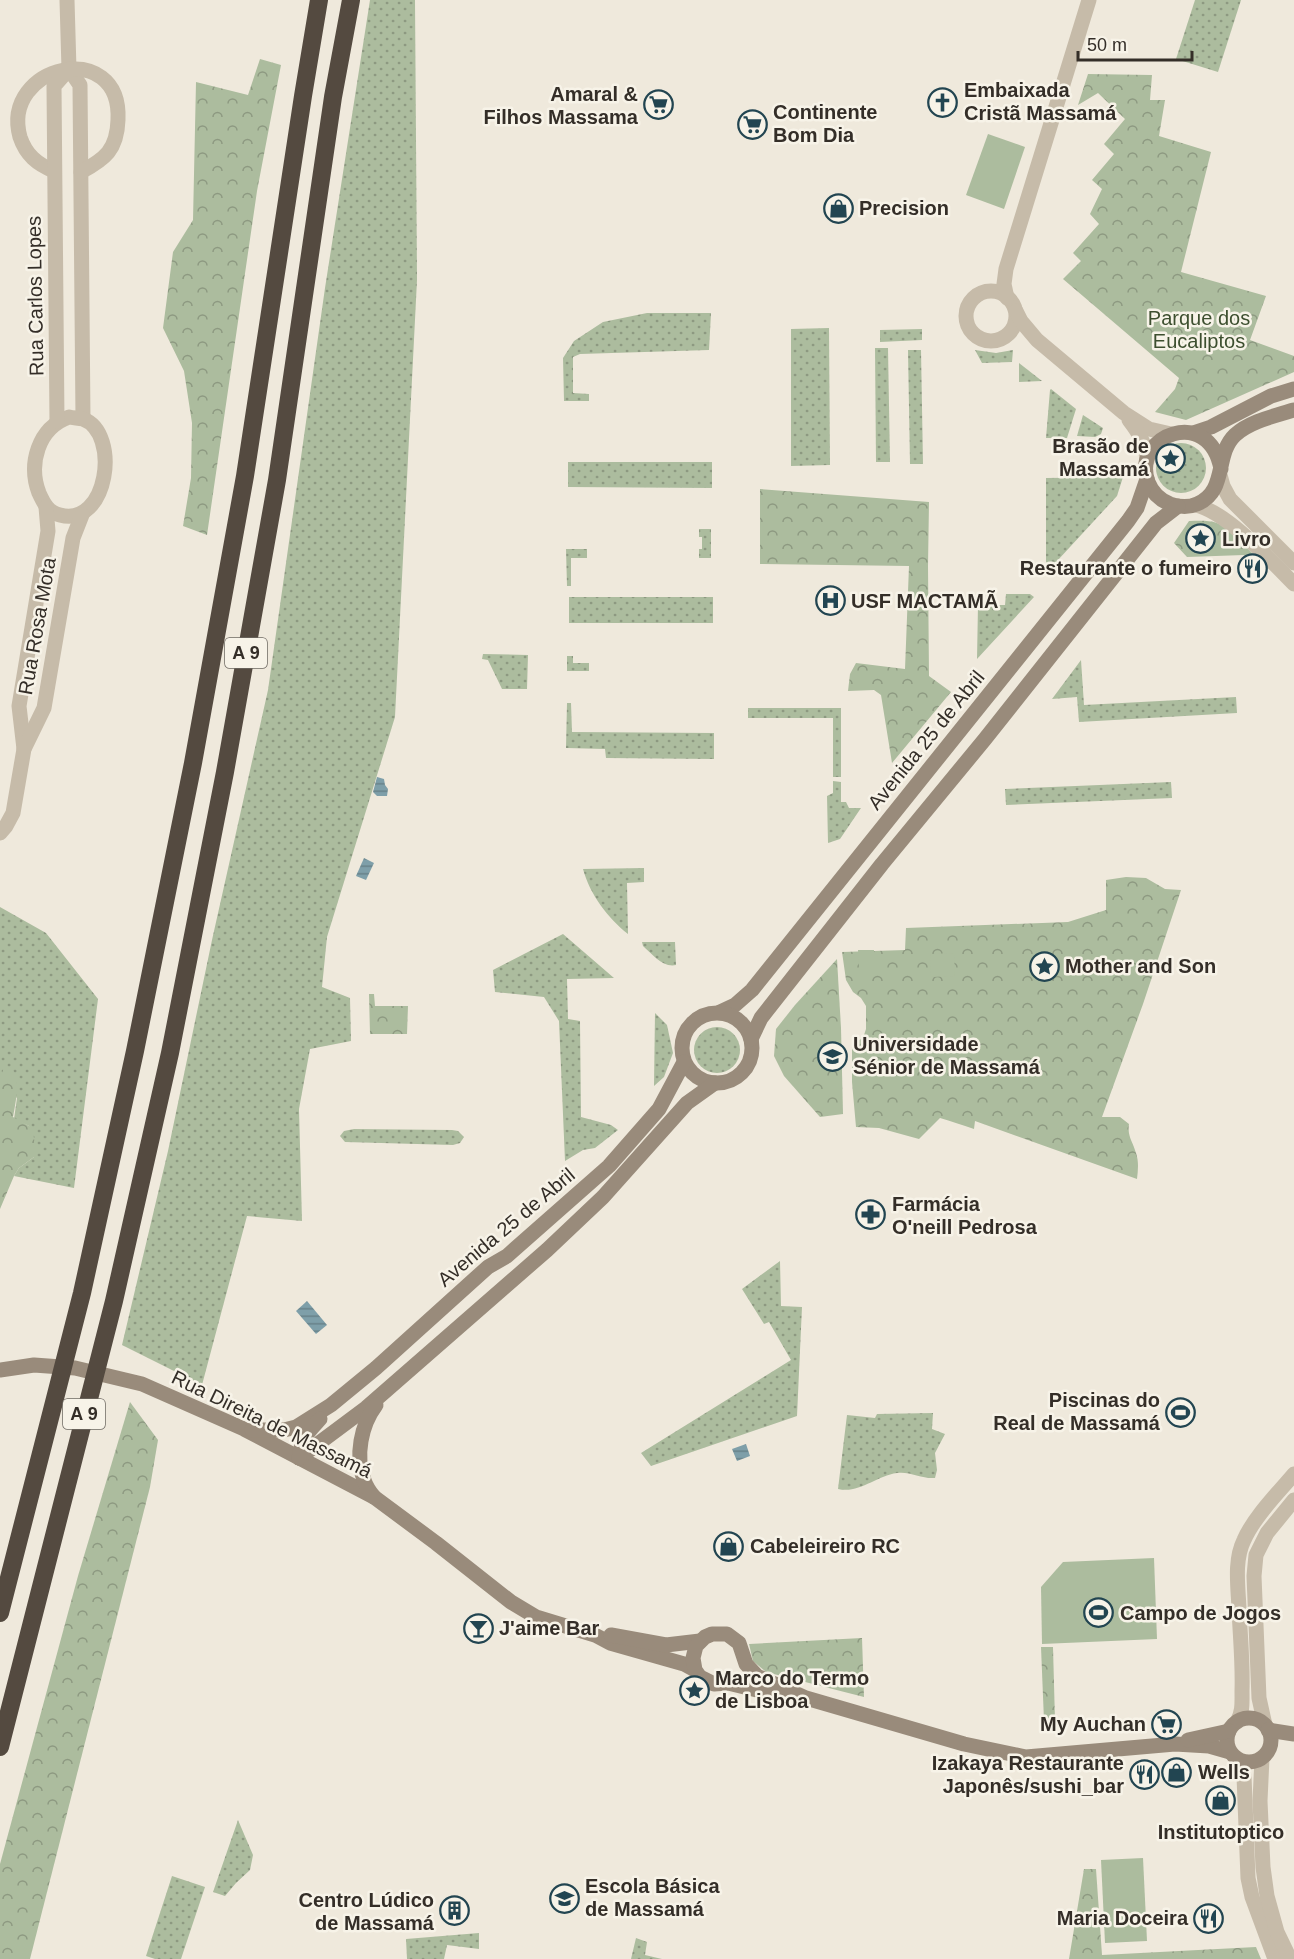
<svg xmlns="http://www.w3.org/2000/svg" width="1294" height="1959" font-family="Helvetica,sans-serif">
<style>
.grass{fill:url(#grass-dots)}
.forest{fill:url(#forest-crowns)}
.pitch{fill:#acbc9e}
.water{fill:url(#water-rules)}
.lines{fill:none;stroke-linecap:round;stroke-linejoin:round}
.tertiary{stroke:#c6bba9;stroke-width:15}
.secondary{stroke:#998b7b;stroke-width:15}
.motorway{stroke:#544a40;stroke-width:18}
.labels{text-anchor:middle;dominant-baseline:central;stroke-width:5;stroke-linejoin:round;paint-order:stroke}
.shield{fill:#f7f3e8;stroke:#6e6962;stroke-width:1.5}
.shield-label{font-size:18px;font-weight:bold;fill:#342e28}
.poi-label{font-size:20px;font-weight:bold;fill:#342e28;stroke:#f7f3e8;text-anchor:start}
.street-label{font-size:20px;fill:#342e28;stroke:#f7f3e8}
.park-label{font-size:20px;fill:#3d4f2f;stroke:#f7f3e8}
</style>
<defs>
<pattern id="grass-dots" width="8" height="8" patternUnits="userSpaceOnUse" patternTransform="scale(1.5)"><rect width="8" height="8" fill="#acbc9e"/><path d="M2 2h.1M6 6h.1" fill="none" stroke="#8d9981" stroke-width="1.8" stroke-linecap="round"/></pattern>
<pattern id="forest-crowns" width="20" height="18" patternUnits="userSpaceOnUse" patternTransform="scale(1.5)"><rect width="20" height="18" fill="#acbc9e"/><path d="M2 6a3 3 0 1 1 6 0M12 15a3 3 0 1 1 6 0" fill="none" stroke="#8d9981"/></pattern>
<pattern id="water-rules" width="6" height="5" patternUnits="userSpaceOnUse" patternTransform="scale(1.5)"><rect width="6" height="5" fill="#7e9fa9"/><path d="M0 2.5h6" fill="none" stroke="#68828a"/></pattern>
</defs>
<rect width="100%" height="100%" fill="#efe9dc"/>
<!-- grass -->
<g class="grass">
<path d="M370 0H415L417 280 395 717 327 937 322 987 350 998 351 1041 310 1049 299 1109 302 1221 247 1216 202 1385 122 1345 168 1151 212 940 268 690 325 288Z"/>
<path d="M1195 0H1241L1218 72 1176 59Z"/>
<path d="M647 313H711L709 350 580 354 573 357V393L589 394V401H564L563 358 574 341 603 322Z"/>
<path d="M829 328 830 465 791 466V329Z"/>
<path d="M922 329V340L880 342V330Z"/>
<path d="M875 348H888L890 462H876Z"/>
<path d="M908 350H921L923 464H910Z"/>
<path d="M975 350 996 353 1013 350 1012 362 982 363Z"/>
<path d="M1019 363 1042 381 1019 382Z"/>
<path d="M1051 389 1076 409 1067 438H1046L1050 390Z"/>
<path d="M1083 415 1103 428 1101 434 1095 437 1077 436Z"/>
<circle cx="1181" cy="468" r="25"/>
<path d="M568 462H712V488L568 487Z"/>
<path d="M1123 477 1117 496 1058 560 1055 572 1046 562V478Z"/>
<path d="M699 529H711V558H699V549H702V537H699Z"/>
<path d="M566 549H587V558H571V586H567Z"/>
<path d="M1006 594H1030L1034 597 977 659 978 605H1005Z"/>
<rect x="569" y="597" width="144" height="26"/>
<path d="M483 654 528 655 527 689H502L488 660 482 659Z"/>
<path d="M567 656H573V663H589V671H567Z"/>
<path d="M1081 660 1084 705 1236 697 1237 713 1079 722 1077 697 1052 699Z"/>
<path d="M567 703H571L572 732 714 733V759L606 758 605 749 566 748Z"/>
<path d="M748 708H841V777H833V718H748Z"/>
<path d="M833 781 841 782V802H846L849 808H861L840 839 828 843 827 796 833 793Z"/>
<path d="M1171 782 1172 798 1006 805 1005 789Z"/>
<path d="M644 868V882L627 883 628 934C608 918 590 895 583 869Z"/>
<path d="M0 907 46 933 98 999 74 1188 14 1176 19 1168 34 1157 29 1126 14 1119 17 1098 0 1084Z"/>
<path d="M563 934 614 978 567 979 568 1019 580 1021 581 1117 611 1125 618 1130 595 1148 583 1150 565 1161 559 1021 544 997 495 992 493 970Z"/>
<path d="M642 942H675L676 965C663 968 652 954 643 946Z"/>
<path d="M655 1013 667 1025 673 1053 664 1077 654 1086Z"/>
<circle cx="717" cy="1050" r="23"/>
<path d="M354 1129 452 1130 458 1131 464 1137 460 1143 453 1145 345 1142 340 1136 344 1131Z"/>
<path d="M780 1261 781 1306 802 1307 797 1416 651 1466 641 1453 791 1360 769 1322 764 1324 742 1289Z"/>
<path d="M933 1413 932 1429 945 1434 935 1453 937 1470 935 1478C922 1479 909 1471 897 1473 876 1476 859 1494 838 1489L847 1415 875 1418 877 1414Z"/>
<path d="M238 1820 253 1855 250 1870 236 1883 225 1896 213 1892Z"/>
<path d="M172 1876 205 1887 181 1959H155L146 1956Z"/>
<path d="M479 1933V1949L447 1945 444 1959H407L406 1939Z"/>
<path d="M636 1938 647 1942 645 1955 662 1959H631Z"/>
</g>
<!-- forest -->
<g class="forest">
<path d="M260 59 281 65 257 191 207 535 183 526 191 478 192 423 184 371 163 328 173 252 193 220 196 82 248 95Z"/>
<path d="M1088 74 1152 75 1150 100H1165L1159 136 1211 152 1181 272 1266 296 1250 340 1294 356V372L1186 420 1155 412 1175 389 1179 378 1063 279 1081 261 1073 253 1099 224 1090 214 1102 189 1092 180 1114 154 1104 144 1125 119 1098 93 1078 105Z"/>
<path d="M760 489 929 502 928 566 929 676 951 692 892 763 881 695 874 690 848 691 850 674 856 663 905 669 909 566 760 564Z"/>
<path d="M1189 521C1198 521 1208 520 1217 523 1234 530 1247 549 1260 561L1256 564 1244 555 1187 557 1174 543Z"/>
<path d="M1126 877 1146 878 1165 889 1181 890 1143 1004 1102 1117H1120L1129 1124C1127 1136 1133 1142 1136 1153 1139 1162 1138 1170 1137 1179L975 1121 974 1129C962 1125 951 1121 940 1118L919 1139 879 1128 856 1127 852 1082V1044L863 1038 866 1029V1006L861 998 853 992 846 980 842 952 905 950 906 928 1068 922 1106 910V880Z"/>
<path d="M837 959 841 1028 843 1114 820 1117 784 1076 774 1056 776 1029 795 1005Z"/>
<path d="M369 994H374L375 1006H408L407 1034H370Z"/>
<path d="M4 1067C6 1068 12 1070 13 1071 21 1078 15 1107 13 1117L29 1126 33 1131 36 1153 34 1157 19 1168 14 1176 0 1209V1080Z"/>
<path d="M130 1402 158 1440 150 1487 30 1959H0V1864L78 1576Z"/>
<path d="M862 1638 864 1697 766 1672 753 1661 749 1644Z"/>
<path d="M1041 1647H1053L1055 1721H1044Z"/>
<path d="M1084 1869H1096L1102 1955 1256 1947 1261 1959H1069Z"/>
</g>
<!-- pitch -->
<g class="pitch">
<path d="M988 134 1025 147 1004 209 966 195Z"/>
<path d="M858 950H874V968H859Z"/>
<path d="M954 953 955 976 931 977 930 954Z"/>
<path d="M1154 1558 1157 1639 1042 1644 1041 1587 1063 1562Z"/>
<path d="M1143 1858 1147 1941 1105 1943 1101 1860Z"/>
</g>
<!-- water -->
<g class="water">
<path d="M377 777 384 779 385 785 388 789 387 796H377L373 792Z"/>
<path d="M364 858 374 863 366 880 356 876Z"/>
<path d="M307 1301 327 1325 316 1334 296 1311Z"/>
<path d="M746 1444 750 1456 737 1461 732 1449Z"/>
</g>
<g class="lines">
<!-- tertiary -->
<g class="tertiary">
<path d="M67 0 69 69 80 85 83 419"/>
<path d="M54 171C37 164 26 155 20 137 0 65 122 37 118 120 117 150 105 159 81 172"/>
<circle cx="991" cy="316" r="25"/>
<path d="M1007 298 1004 284 1006 269 1089 0"/>
<path d="M1016 311 1021 321 1037 340 1124 413 1149 429 1171 434"/>
<path d="M69 417C73 418 79 418 83 419 121 433 108 528 60 515 48 512 44 504 39 493 28 464 38 428 69 417Z"/>
<path d="M1129 420C1139 433 1146 444 1147 461"/>
<path d="M57 421 54 86 69 69"/>
<path d="M1220 475 1223 486 1230 499 1294 563"/>
<path d="M1195 505C1226 511 1271 561 1294 584"/>
<path d="M24 749 19 706 48 531 46 507"/>
<path d="M0 833 6 826 13 813 24 749 44 708 73 538 82 515"/>
<path d="M1237 1722C1243 1712 1242 1702 1242 1691 1243 1663 1240 1635 1239 1608 1238 1586 1234 1560 1244 1540 1254 1517 1278 1493 1294 1474"/>
<path d="M1265 1725 1259 1698 1254 1576 1256 1555 1267 1533 1294 1500"/>
<path d="M1235 1757 1244 1776 1248 1878 1252 1897 1275 1959"/>
<path d="M1262 1758 1260 1801 1263 1867 1267 1896 1277 1932 1290 1959"/>
</g>
<!-- secondary -->
<g class="secondary">
<path d="M1193 433 1211 427 1271 396 1294 389"/>
<path d="M1221 469C1209 405 1131 435 1148 482 1152 492 1160 500 1170 504 1179 507 1188 508 1197 504 1228 491 1214 455 1235 435 1250 421 1275 416 1294 410"/>
<path d="M720 1012 735 1005 752 990 1128 521 1137 508 1147 479"/>
<circle cx="717" cy="1048" r="35"/>
<path d="M751 1039 761 1018 882 864 985 739 1156 523 1178 506"/>
<path d="M0 1370 34 1365 75 1368 142 1384 244 1429 374 1497 436 1543 511 1602 536 1617 595 1635 610 1643 684 1664 695 1670"/>
<path d="M252 1430H284L296 1427 331 1405 376 1368 488 1267 507 1256 609 1166 659 1109 684 1062"/>
<path d="M299 1458 366 1408 547 1250 603 1197 687 1103 715 1083"/>
<path d="M299 1458C302 1437 307 1433 320 1419"/>
<path d="M374 1497C370 1492 366 1486 364 1480 355 1456 361 1425 376 1405"/>
<path d="M611 1635 666 1645 700 1641"/>
<path d="M806 1698 757 1676 746 1664 739 1643 727 1634H712L705 1637 696 1646 693 1658 695 1670 700 1677 714 1684 728 1683 765 1692 806 1698 964 1744 1026 1757 1175 1744 1209 1746 1230 1752"/>
<circle cx="1249" cy="1740" r="22"/>
<path d="M1268 1730 1294 1734"/>
<path d="M1188 1740 1229 1731"/>
</g>
<!-- motorway -->
<g class="motorway">
<path d="M0 1613 82 1293 135 1051 193 763 245 476 303 96 319 0"/>
<path d="M0 1747 114 1301 170 1053 225 772 277 480 333 97 351 0"/>
</g>
</g>
<!-- icons -->
<defs>
<symbol id="church-ring" viewBox="-11 -11 22 22"><circle r="9.5" fill="#f7f3e8" stroke="#224551" stroke-width="1.5"/><path d="M-1.2-6h2.4v3.5h3.3v2.4h-3.3V6h-2.4V-.1h-3.3v-2.4h3.3Z" fill="#224551"/></symbol>
<symbol id="supermarket-ring" viewBox="-11 -11 22 22"><circle r="9.5" fill="#f7f3e8" stroke="#224551" stroke-width="1.5"/><path d="M-6-5.5h2.5l.6 2H6L4.5 2H-2.5L-4.4-4H-6ZM-1.5 3.2a1.3 1.3 0 1 0 .1 0ZM3 3.2a1.3 1.3 0 1 0 .1 0Z" fill="#224551"/></symbol>
<symbol id="shop-ring" viewBox="-11 -11 22 22"><circle r="9.5" fill="#f7f3e8" stroke="#224551" stroke-width="1.5"/><path d="M-5-2.5h2.3a2.7 3.5 0 0 1 5.4 0H5L5.5 6h-11ZM-1.5-2.5h3a1.5 2.3 0 0 0-3 0Z" fill="#224551"/></symbol>
<symbol id="sight-ring" viewBox="-11 -11 22 22"><circle r="9.5" fill="#f7f3e8" stroke="#224551" stroke-width="1.5"/><path d="M0-6L1.8-2.2L6-1.7L2.9 1.2L3.7 5.4L0 3.3L-3.7 5.4L-2.9 1.2L-6-1.7L-1.8-2.2Z" fill="#224551"/></symbol>
<symbol id="restaurant-ring" viewBox="-11 -11 22 22"><circle r="9.5" fill="#f7f3e8" stroke="#224551" stroke-width="1.5"/><path d="M-5-6h1v4h1v-4h1v4h1v-4h1v5L-1.5 .5V6h-2V.5L-5-1ZM5-6V6H3V1.5H1.5Q1.5-4 5-6Z" fill="#224551"/></symbol>
<symbol id="hospital-ring" viewBox="-11 -11 22 22"><circle r="9.5" fill="#f7f3e8" stroke="#224551" stroke-width="1.5"/><path d="M-5-5h3v3.5h4V-5h3V5h-3V1.5h-4V5h-3Z" fill="#224551"/></symbol>
<symbol id="school-ring" viewBox="-11 -11 22 22"><circle r="9.5" fill="#f7f3e8" stroke="#224551" stroke-width="1.5"/><path d="M0-5L7-2L0 1L-7-2ZM-4 1L0 2.5L4 1V4Q0 6-4 4Z" fill="#224551"/></symbol>
<symbol id="pharmacy-ring" viewBox="-11 -11 22 22"><circle r="9.5" fill="#f7f3e8" stroke="#224551" stroke-width="1.5"/><path d="M-2-6h4v4h4v4h-4v4h-4v-4h-4v-4h4Z" fill="#224551"/></symbol>
<symbol id="stadium-ring" viewBox="-11 -11 22 22"><circle r="9.5" fill="#f7f3e8" stroke="#224551" stroke-width="1.5"/><path d="M0-5a6.5 5 0 1 0 0 10a6.5 5 0 1 0 0-10ZM-3.5-1.8h7v3.6h-7Z" fill="#224551"/></symbol>
<symbol id="bar-ring" viewBox="-11 -11 22 22"><circle r="9.5" fill="#f7f3e8" stroke="#224551" stroke-width="1.5"/><path d="M-6-5H6L.8 .8V4.5H3.5V6h-7V4.5H-.8V.8Z" fill="#224551"/></symbol>
<symbol id="building-ring" viewBox="-11 -11 22 22"><circle r="9.5" fill="#f7f3e8" stroke="#224551" stroke-width="1.5"/><path d="M-4-6H4V6H1V3H-1V6H-4ZM-2.5-4.3h1.7v1.8h-1.7ZM.8-4.3h1.7v1.8H.8ZM-2.5-1h1.7V.8h-1.7ZM.8-1h1.7V.8H.8Z" fill="#224551"/></symbol>
</defs>
<g fill-rule="evenodd">
<use href="#church-ring" x="926" y="86" width="33" height="33"/>
<use href="#supermarket-ring" x="642" y="88" width="33" height="33"/>
<use href="#supermarket-ring" x="736" y="108" width="33" height="33"/>
<use href="#shop-ring" x="822" y="192" width="33" height="33"/>
<use href="#sight-ring" x="1154" y="442" width="33" height="33"/>
<use href="#sight-ring" x="1184" y="522" width="33" height="33"/>
<use href="#restaurant-ring" x="1236" y="552" width="33" height="33"/>
<use href="#hospital-ring" x="814" y="584" width="33" height="33"/>
<use href="#sight-ring" x="1028" y="950" width="33" height="33"/>
<use href="#school-ring" x="816" y="1040" width="33" height="33"/>
<use href="#pharmacy-ring" x="854" y="1198" width="33" height="33"/>
<use href="#stadium-ring" x="1164" y="1396" width="33" height="33"/>
<use href="#shop-ring" x="712" y="1530" width="33" height="33"/>
<use href="#stadium-ring" x="1082" y="1596" width="33" height="33"/>
<use href="#bar-ring" x="462" y="1612" width="33" height="33"/>
<use href="#sight-ring" x="678" y="1674" width="33" height="33"/>
<use href="#supermarket-ring" x="1150" y="1708" width="33" height="33"/>
<use href="#shop-ring" x="1160" y="1756" width="33" height="33"/>
<use href="#restaurant-ring" x="1128" y="1758" width="33" height="33"/>
<use href="#shop-ring" x="1204" y="1784" width="33" height="33"/>
<use href="#school-ring" x="548" y="1882" width="33" height="33"/>
<use href="#building-ring" x="438" y="1894" width="33" height="33"/>
<use href="#restaurant-ring" x="1192" y="1902" width="33" height="33"/>
</g>
<g class="labels">
<!-- shield labels -->
<g class="shield">
<rect x="225" y="638" width="42" height="30" rx="4.5"/>
<rect x="63" y="1399" width="42" height="30" rx="4.5"/>
</g>
<g class="shield-label">
<text x="246" y="653">A 9</text>
<text x="84" y="1414">A 9</text>
</g>
<!-- poi labels -->
<g class="poi-label">
<text x="964" y="90">Embaixada<tspan x="964" dy="23">Cristã Massamá</tspan></text>
<text x="638" y="94" text-anchor="end">Amaral &amp;<tspan x="638" dy="23">Filhos Massama</tspan></text>
<text x="773" y="112">Continente<tspan x="773" dy="23">Bom Dia</tspan></text>
<text x="859" y="208">Precision</text>
<text x="1149" y="446" text-anchor="end">Brasão de<tspan x="1149" dy="23">Massamá</tspan></text>
<text x="1222" y="539">Livro</text>
<text x="1232" y="568" text-anchor="end">Restaurante o fumeiro</text>
<text x="851" y="601">USF MACTAMÃ</text>
<text x="1065" y="966">Mother and Son</text>
<text x="853" y="1044">Universidade<tspan x="853" dy="23">Sénior de Massamá</tspan></text>
<text x="892" y="1204">Farmácia<tspan x="892" dy="23">O'neill Pedrosa</tspan></text>
<text x="1160" y="1400" text-anchor="end">Piscinas do<tspan x="1160" dy="23">Real de Massamá</tspan></text>
<text x="750" y="1546">Cabeleireiro RC</text>
<text x="1120" y="1613">Campo de Jogos</text>
<text x="499" y="1628">J'aime Bar</text>
<text x="715" y="1678">Marco do Termo<tspan x="715" dy="23">de Lisboa</tspan></text>
<text x="1146" y="1724" text-anchor="end">My Auchan</text>
<text x="1124" y="1763" text-anchor="end">Izakaya Restaurante<tspan x="1124" dy="23">Japonês/sushi_bar</tspan></text>
<text x="1198" y="1772">Wells</text>
<text x="1221" y="1832" text-anchor="middle">Institutoptico</text>
<text x="585" y="1886">Escola Básica<tspan x="585" dy="23">de Massamá</tspan></text>
<text x="434" y="1900" text-anchor="end">Centro Lúdico<tspan x="434" dy="23">de Massamá</tspan></text>
<text x="1188" y="1918" text-anchor="end">Maria Doceira</text>
</g>
<!-- street labels -->
<g class="street-label">
<text transform="translate(35 296) rotate(-91)">Rua Carlos Lopes</text>
<text transform="translate(37 626) rotate(-80)">Rua Rosa Mota</text>
<text transform="translate(926 740) rotate(-51)">Avenida 25 de Abril</text>
<text transform="translate(506 1227) rotate(-40)">Avenida 25 de Abril</text>
<text transform="translate(272 1424) rotate(26)">Rua Direita de Massamá</text>
</g>
<!-- park labels -->
<g class="park-label">
<text x="1199" y="318">Parque dos<tspan x="1199" dy="23">Eucaliptos</tspan></text>
</g>
</g>
<!-- scale -->
<path d="M1078 51v9h114v-9" fill="none" stroke="#342e28" stroke-width="3"/>
<text x="1087" y="51" font-size="18" fill="#342e28" stroke="#f7f3e8" stroke-width="4.5" paint-order="stroke">50 m</text>
</svg>
